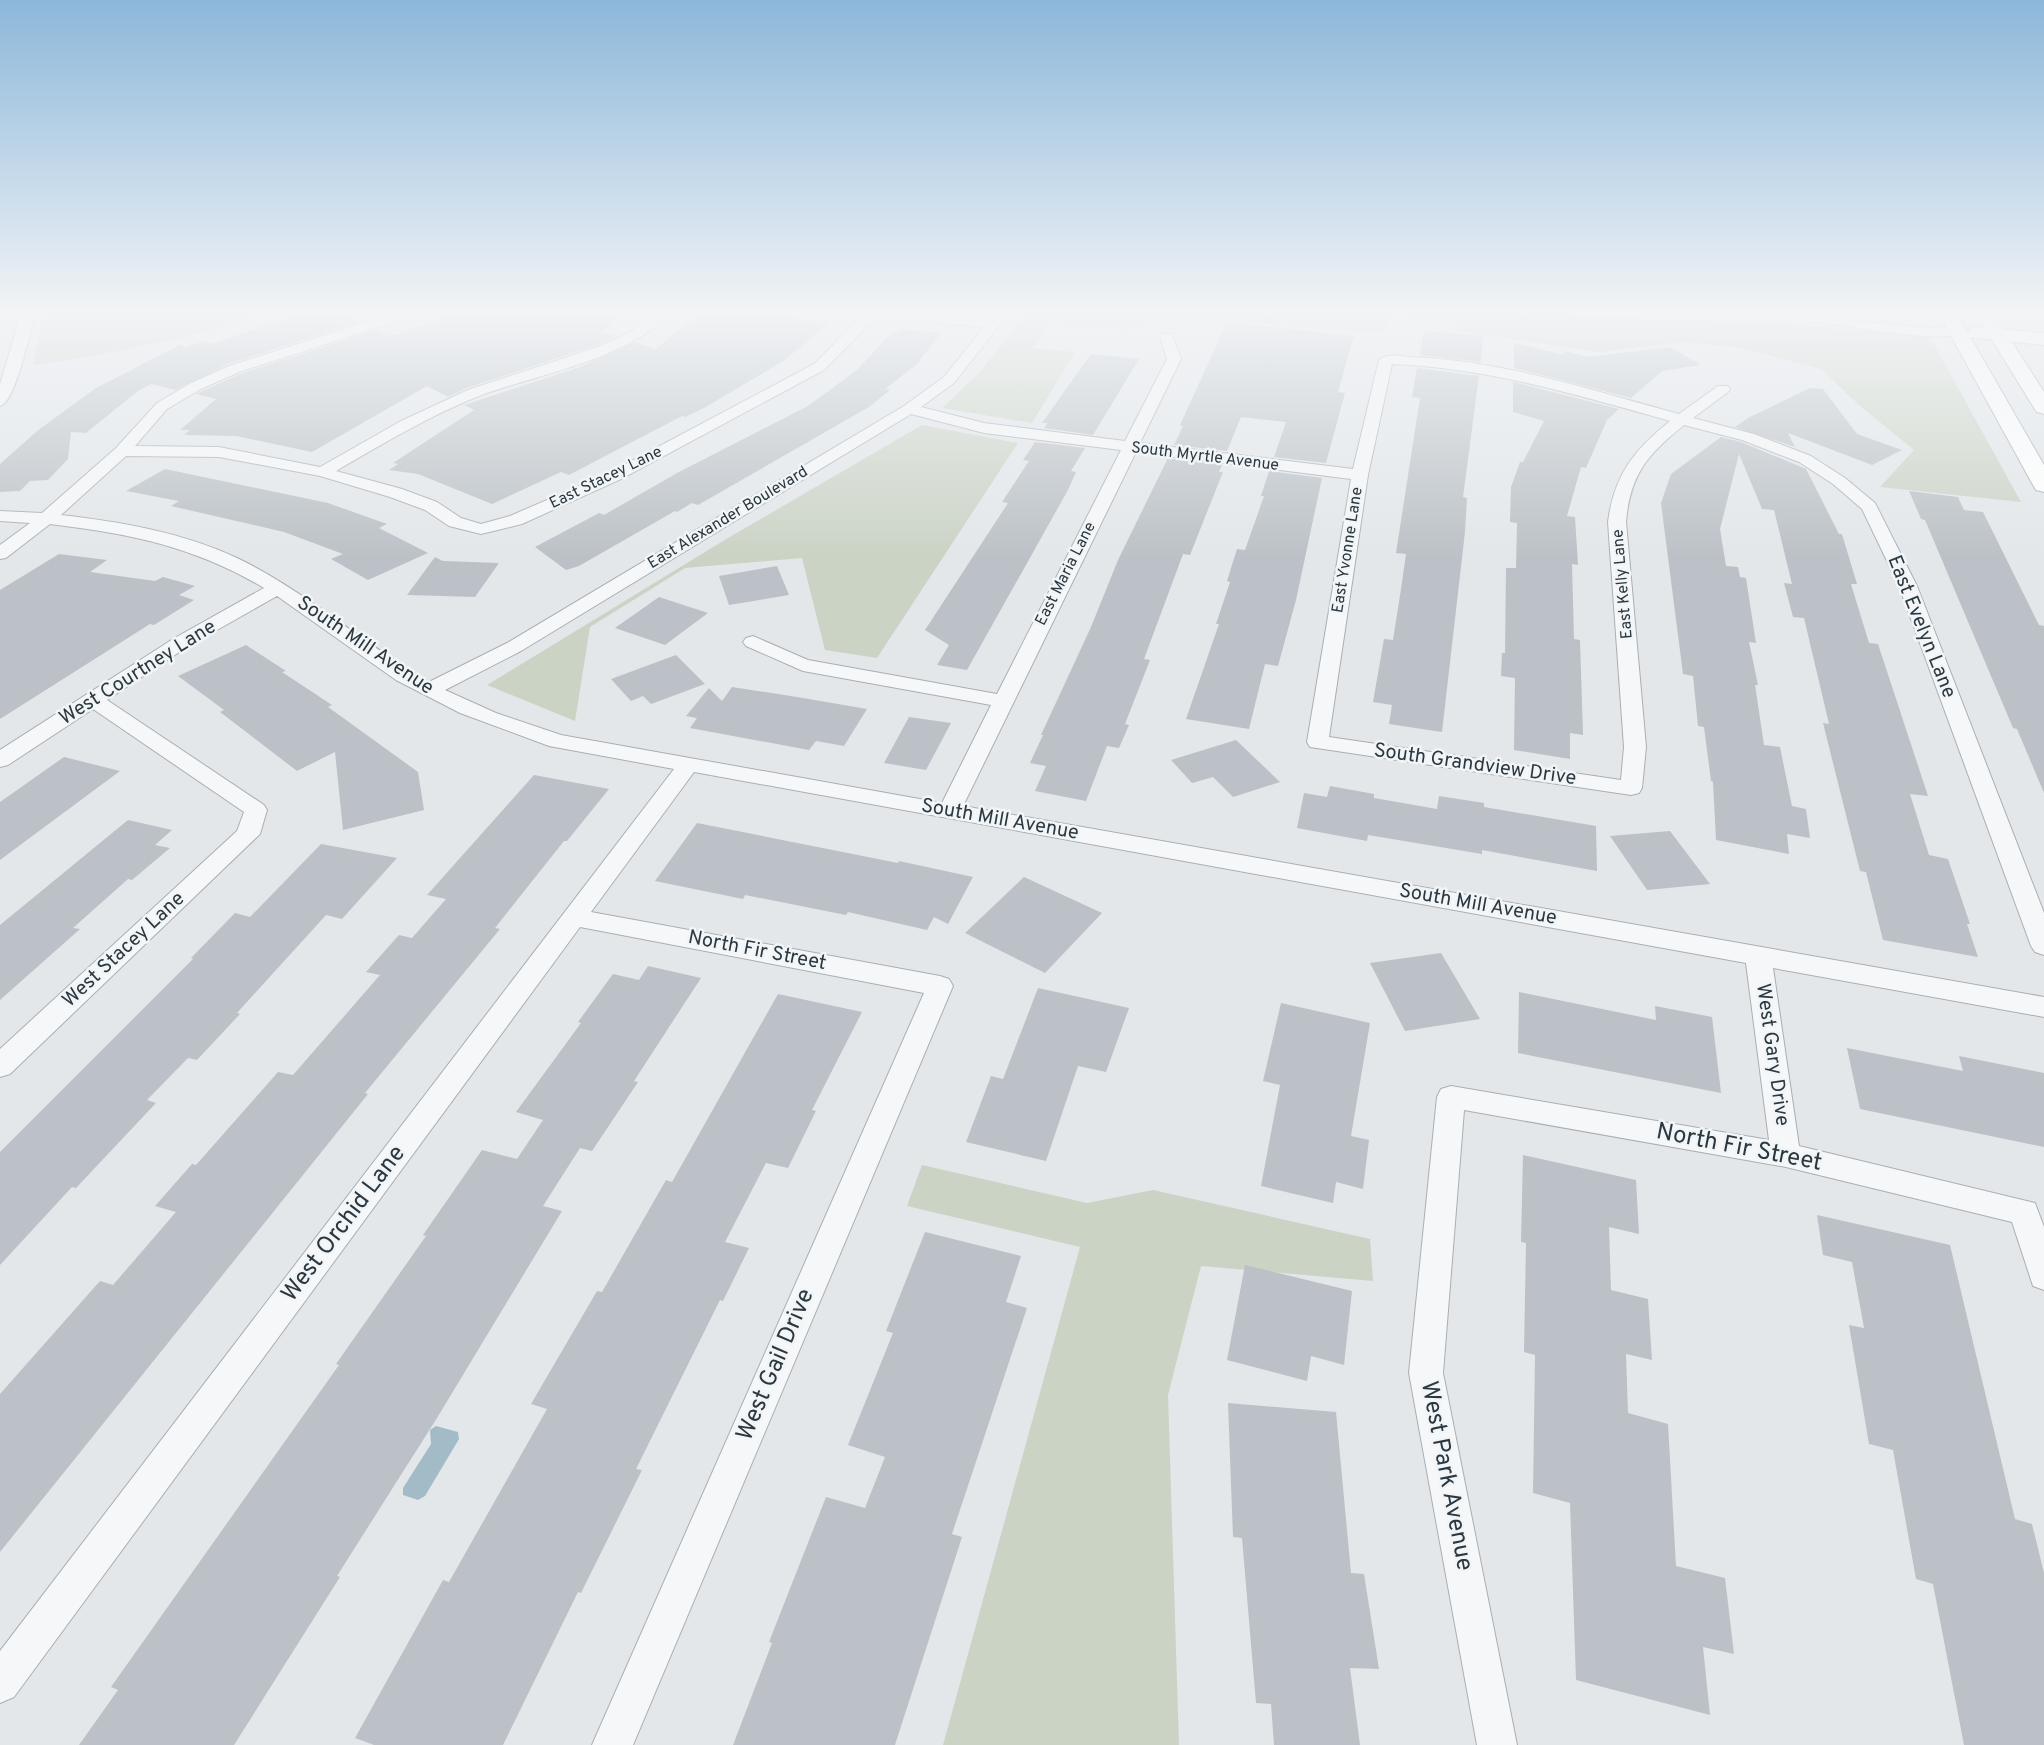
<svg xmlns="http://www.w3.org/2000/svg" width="2044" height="1745" font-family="Overpass,sans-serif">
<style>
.green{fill:#cbd3c5}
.water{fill:#a2bbc6}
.building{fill:#bbc1c6}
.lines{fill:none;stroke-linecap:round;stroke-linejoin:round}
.street-casing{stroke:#a8afb4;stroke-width:2}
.secondary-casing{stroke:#a8afb4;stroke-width:2}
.primary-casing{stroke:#a3aeb4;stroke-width:2}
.street{fill:#f5f7f8;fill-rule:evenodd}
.secondary{fill:#fff;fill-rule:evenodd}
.primary{fill:#fff;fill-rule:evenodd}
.labels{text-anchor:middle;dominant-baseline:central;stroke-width:5;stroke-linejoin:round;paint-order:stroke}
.far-street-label{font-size:16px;fill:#2c3840;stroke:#f2f5f7}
.street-label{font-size:20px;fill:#2c3840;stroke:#f2f5f7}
.near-street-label{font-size:24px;fill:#2c3840;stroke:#f2f5f7}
</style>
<rect width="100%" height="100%" fill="#e3e7ea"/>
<!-- green -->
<g class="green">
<path d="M43 314H269C191 337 113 354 33 365Z"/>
<path d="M1026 314H1552L1779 323 1930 337 2021 502 1880 487 1914 450 1860 406 1821 369 1742 348 1684 342 1599 352 1453 330V323L1391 318 1382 333 1217 320 1157 322 1125 330 1050 325 1032 348 1075 352 1032 423 942 408 980 372Z"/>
<path d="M922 425 1018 443 877 658 825 650 802 558 685 568 590 627 575 721 487 685 728 538Z"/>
<path d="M922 1165 1087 1203 1153 1190 1370 1239 1373 1281 1201 1266 1168 1395 1179 1745H943L1080 1247 907 1206Z"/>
</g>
<!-- water -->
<path class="water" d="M436 1426 458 1432 459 1439 425 1496 418 1500 403 1495V1488L431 1444 430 1430Z"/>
<!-- building -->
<g class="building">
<path d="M301 314H342L359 322 228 364 175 390 151 384 138 391 86 433 71 432 68 459 48 480 30 481 20 491 0 492V464L37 431 96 388 182 344 184 348 204 341 211 344Z"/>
<path d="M454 314H624L602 332 616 336 600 344 467 388 448 397 427 386 312 452 236 436 184 435 190 430H180L216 399 196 394 240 374 376 330 389 336 396 335Z"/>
<path d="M698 314H752L830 322 785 360 704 408 685 417 682 416 569 475 561 472 492 504 418 474 389 470 398 464 393 463 474 410 464 405 580 367 635 342 656 349Z"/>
<path d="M1227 322 1354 336 1338 392 1345 393 1326 463 1274 457 1286 422 1241 417 1227 451 1174 445 1183 426 1180 425Z"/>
<path d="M900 329 941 333 916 365 885 389 890 390 869 407 698 505 692 503 677 512 675 511 579 566 566 570 535 547 599 513 604 515 677 473 808 406 857 370 892 332 897 333Z"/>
<path d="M1424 331 1483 336 1481 362 1420 355Z"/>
<path d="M1514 343 1561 354 1565 351 1589 357 1670 347 1701 365 1662 371 1631 398 1514 368Z"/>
<path d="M1091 354 1139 359 1093 435 1044 428 1048 423H1042Z"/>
<path d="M1417 368 1479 376 1463 497 1467 498 1465 532 1442 732 1389 724 1392 705 1373 702 1384 639 1393 640 1401 589 1406 554 1396 553 1420 398 1412 397Z"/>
<path d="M1513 382 1619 409 1607 420 1586 468 1581 467 1567 516 1575 517 1578 565 1572 564 1574 639 1580 640 1583 735 1570 733V759L1514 750 1515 678 1501 676 1502 653H1505L1506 568H1516L1517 523 1510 522 1511 487 1520 462H1523L1544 421 1513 412Z"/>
<path d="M1810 388 1823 389 1857 434 1902 450 1872 465 1788 433 1795 447 1735 427 1748 418Z"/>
<path d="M1721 437 1741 442 1806 469 1839 534H1842L1857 584H1851L1869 643 1878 644 1928 796 1910 794 1929 855 1948 859 1970 924H1967L1978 957 1883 940 1866 872 1860 871 1823 723 1829 724 1804 618 1793 617 1784 583 1792 584 1774 510 1762 509 1739 454 1720 529 1726 566 1738 567 1740 577 1746 578 1756 643 1749 642 1758 685H1755L1764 745 1780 747 1792 806 1806 809 1810 838 1787 834 1789 854 1716 840 1713 782 1711 781 1704 727 1698 726 1693 676 1683 674 1661 503 1671 474Z"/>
<path d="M1035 442 1085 448 1071 471 1076 472 1068 490 967 670 937 665 949 645 925 630 1008 503 1002 502 1029 461 1023 460Z"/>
<path d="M1168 458 1222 465 1219 472H1223L1190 555 1183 554 1144 659 1150 660 1125 724 1129 725 1119 748 1107 746 1086 801 1035 791 1046 766 1030 763 1043 735H1041L1091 627 1118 560Z"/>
<path d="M165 469 328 503 387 524 379 528 428 553 368 580 331 559 343 554 284 532 171 506 179 501 126 491Z"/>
<path d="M1269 471 1322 478 1296 600 1278 666 1265 664 1249 729 1186 719 1219 624H1216L1230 582 1227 581 1237 549 1245 550 1264 496H1261Z"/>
<path d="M1909 491 1958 497 1964 510 1983 512 2039 625 2044 626V793L2017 729 2013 728 1925 520 1921 519Z"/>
<path d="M59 554 107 560 90 572 155 581 163 577 195 586 179 595 194 600 154 625 150 624 0 719V590Z"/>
<path d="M435 557 443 561 499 563 475 597 407 595Z"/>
<path d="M777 566 789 595 729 605 719 576Z"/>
<path d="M659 597 708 613 665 645 615 628Z"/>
<path d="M246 645 286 671 282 672 332 705 328 707 418 772 424 810 343 830 335 752 297 771 220 712 224 710 178 676Z"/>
<path d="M676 655 705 684 651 704 643 696 631 701 611 679Z"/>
<path d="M732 687 797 697 867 709 844 746 816 741 809 750 690 728 697 718 686 716 709 688 722 701Z"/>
<path d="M909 717 951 723 926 770 884 763Z"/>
<path d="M1236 740 1280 782 1233 797 1213 777 1192 783 1171 760Z"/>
<path d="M64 757 120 771 0 860V802Z"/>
<path d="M534 775 609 789 567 841H564L495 928 500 929 365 1093 368 1094 0 1552V1394L100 1281 113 1285 176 1212 155 1206 192 1164 196 1165 278 1072 293 1075 380 975 366 972 399 935 412 938 446 899 427 895Z"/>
<path d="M1330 786 1374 794V798L1437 809 1439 796 1484 803V807L1596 826 1597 871 1482 850V854L1368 835 1367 841 1297 828 1304 793 1327 797Z"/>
<path d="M128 820 172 830 155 845 170 848 132 880 128 879 73 928 80 929 0 1000V925Z"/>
<path d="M697 823 898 863 899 861 973 877 948 924 934 917 927 930 848 912 846 915 745 895 743 899 655 881Z"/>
<path d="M1670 831 1710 884 1647 890 1610 836Z"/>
<path d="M321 844 397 858 342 919 326 915 237 1013 240 1014 197 1060 188 1058 147 1100 156 1103 76 1188 72 1187 0 1265V1152L193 959 191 958 235 913 250 917Z"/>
<path d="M1024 877 1102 913 1045 973 965 933Z"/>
<path d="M1441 953 1480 1019 1405 1031 1370 963Z"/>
<path d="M648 966 701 978 634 1081 638 1082 592 1151 580 1148 543 1206 562 1211 437 1418 337 1576 340 1577 234 1745H79L118 1690 111 1687 339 1365 336 1364 426 1236 423 1235 482 1150 517 1159 543 1120 516 1112 581 1023 578 1022 613 974 639 980Z"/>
<path d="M1038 988 1129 1008 1106 1072 1078 1066 1046 1161 966 1142 991 1076 1003 1079Z"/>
<path d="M1519 992 1656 1020 1655 1006 1712 1017 1721 1093 1518 1053Z"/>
<path d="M778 994 862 1012 812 1110 816 1111 788 1168 766 1163 725 1242 749 1248 723 1301 720 1300 636 1469 642 1470 581 1593 578 1592 503 1745H374L355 1738 443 1580 449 1582 547 1409 531 1404 597 1291 602 1292 666 1180 672 1182Z"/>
<path d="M1281 1003 1370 1023 1351 1136 1369 1140 1363 1189 1336 1182 1333 1203 1261 1186 1280 1085 1263 1081Z"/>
<path d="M1847 1048 1963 1071 1959 1056 2044 1073V1147L1860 1109Z"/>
<path d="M1523 1155 1636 1180 1639 1234 1609 1227 1611 1290 1648 1299 1652 1360 1626 1354 1628 1413 1668 1424 1676 1566 1725 1578 1734 1654 1703 1647 1710 1715 1576 1680 1570 1503 1533 1493 1535 1355 1524 1352 1526 1243 1521 1242Z"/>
<path d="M1817 1215 1950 1245 2015 1519 2032 1524 2044 1573V1745H1964L1933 1584 1916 1579 1893 1450 1869 1444 1849 1325 1864 1328 1852 1262 1823 1255Z"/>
<path d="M925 1232 1021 1256 1006 1302 1027 1308 952 1534 962 1537 895 1745H733L772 1643 769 1642 826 1497 865 1508 885 1457 848 1445 893 1333 886 1331Z"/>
<path d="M1245 1265 1352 1291 1344 1365 1311 1356 1307 1381 1227 1360Z"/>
<path d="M1228 1403 1336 1412 1351 1573 1364 1574 1379 1669 1350 1668 1360 1745H1274L1271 1704 1256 1703 1242 1538 1233 1537Z"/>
</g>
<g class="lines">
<defs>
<g id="street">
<path d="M21 314H35C30 331 16 402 0 406V384Z"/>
<path d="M391 314H412L410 317 239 372 201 389 167 409 135 446 219 447 320 467 401 421 468 390 601 346 629 333 652 314H667C629 360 533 375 479 396 429 416 382 444 336 471L402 489 437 502 461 518 481 524 510 516 609 473 814 364 864 314H930L990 320 994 314H1008L954 383 921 407 984 423 1125 441 1167 359 1160 337 1162 334H1172L1181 359 1140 443 1353 469 1379 360C1386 353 1400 356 1409 357 1501 360 1591 390 1679 414L1718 386H1728L1730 389 1728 392 1693 418 1754 434 1811 456 1845 478 1875 503 1917 586 2044 913V955L2035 952 2031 946 1899 586 1862 509 1833 484 1799 462 1742 440 1684 425C1648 454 1630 474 1626 522L1646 747 1642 788 1639 793 1631 795 1310 747 1307 742 1351 479 1136 452 963 806 2044 997V1017L1773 968 1799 1146 2035 1203 2044 1227V1290L2033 1286 2012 1222 1786 1167 1464 1110 1443 1373 1517 1745H1477L1409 1373 1437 1097 1441 1089 1451 1086 1769 1140 1746 963 694 772 591 912 940 976 949 979 953 986 633 1745H592L924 993 580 927 14 1697 0 1703V1651L674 769 549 746 460 713 396 680 277 596 187 647 107 700 264 805 267 810 260 834 10 1074 0 1077V1049L237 831 244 812 93 709 8 765 0 767V750L173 639 264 588C197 548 133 534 57 525L50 524 6 558 0 559V545L30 523 0 521V511L42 513 116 448 157 403 191 383 229 366ZM879 314 885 318 984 327 944 377 904 406 507 643 429 682C363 644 306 591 237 558 182 532 121 522 61 515L126 456 219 457 320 476 390 497 425 510 449 526 481 534 522 524 621 479 824 370ZM1392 364C1488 368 1578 395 1670 421 1634 450 1614 475 1608 522L1624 747 1621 780 1329 737 1368 475ZM911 414 984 433 1121 450 997 694 808 660 753 636 746 638 743 642 746 646 803 671 991 705 942 803 561 735 496 713 445 690 521 651Z"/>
<path d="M1740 314 1827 315 1854 321 1928 328 1957 327 1964 331C1949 346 1850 326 1826 323 1800 320 1773 320 1747 318Z"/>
</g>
<path id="secondary" d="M1977 327 2044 333V345L1970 337 1968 333 1970 329Z"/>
<g id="primary">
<path d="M1939 314H1957L2044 465V492L2036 490 2033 485Z"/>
<path d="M1976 314H1994L2044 392V414L2037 412 2034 408Z"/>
</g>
</defs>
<!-- street casing -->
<use href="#street" class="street-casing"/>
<!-- secondary casing -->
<use href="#secondary" class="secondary-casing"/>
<!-- primary casing -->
<use href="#primary" class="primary-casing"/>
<!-- street -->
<use href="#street" class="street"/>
<!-- secondary -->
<use href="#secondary" class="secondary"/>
<!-- primary -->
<use href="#primary" class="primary"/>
</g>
<!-- sky -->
<linearGradient id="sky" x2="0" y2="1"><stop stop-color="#8cb7da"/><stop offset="0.56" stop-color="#f2f4f6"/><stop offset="1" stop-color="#f2f4f6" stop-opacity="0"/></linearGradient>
<rect width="2044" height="558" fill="url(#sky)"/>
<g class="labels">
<!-- far-street labels -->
<g class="far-street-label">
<text transform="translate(1205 457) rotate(7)">South Myrtle Avenue</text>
<text transform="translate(606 478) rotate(-26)">East Stacey Lane</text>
<text transform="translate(728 518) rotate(-31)">East Alexander Boulevard</text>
<text transform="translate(1348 550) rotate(-81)">East Yvonne Lane</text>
<text transform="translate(1066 574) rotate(-63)">East Maria Lane</text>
<text transform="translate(1623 584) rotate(-95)">East Kelly Lane</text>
</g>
<!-- street labels -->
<g class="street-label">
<text transform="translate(1921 627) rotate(68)">East Evelyn Lane</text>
<text transform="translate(365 646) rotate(34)">South Mill Avenue</text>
<text transform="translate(138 673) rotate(-32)">West Courtney Lane</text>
<text transform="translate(1475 765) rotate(8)">South Grandview Drive</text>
<text transform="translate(1000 820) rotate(10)">South Mill Avenue</text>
<text transform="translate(1478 905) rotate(10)">South Mill Avenue</text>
<text transform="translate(124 950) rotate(-43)">West Stacey Lane</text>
<text transform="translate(757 951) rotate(11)">North Fir Street</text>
<text transform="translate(1772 1055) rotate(82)">West Gary Drive</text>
</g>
<!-- near-street labels -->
<g class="near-street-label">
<text transform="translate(1739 1148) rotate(11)">North Fir Street</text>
<text transform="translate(344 1224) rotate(-53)">West Orchid Lane</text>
<text transform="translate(776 1365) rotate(-67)">West Gail Drive</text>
<text transform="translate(1446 1476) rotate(79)">West Park Avenue</text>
</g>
</g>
</svg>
